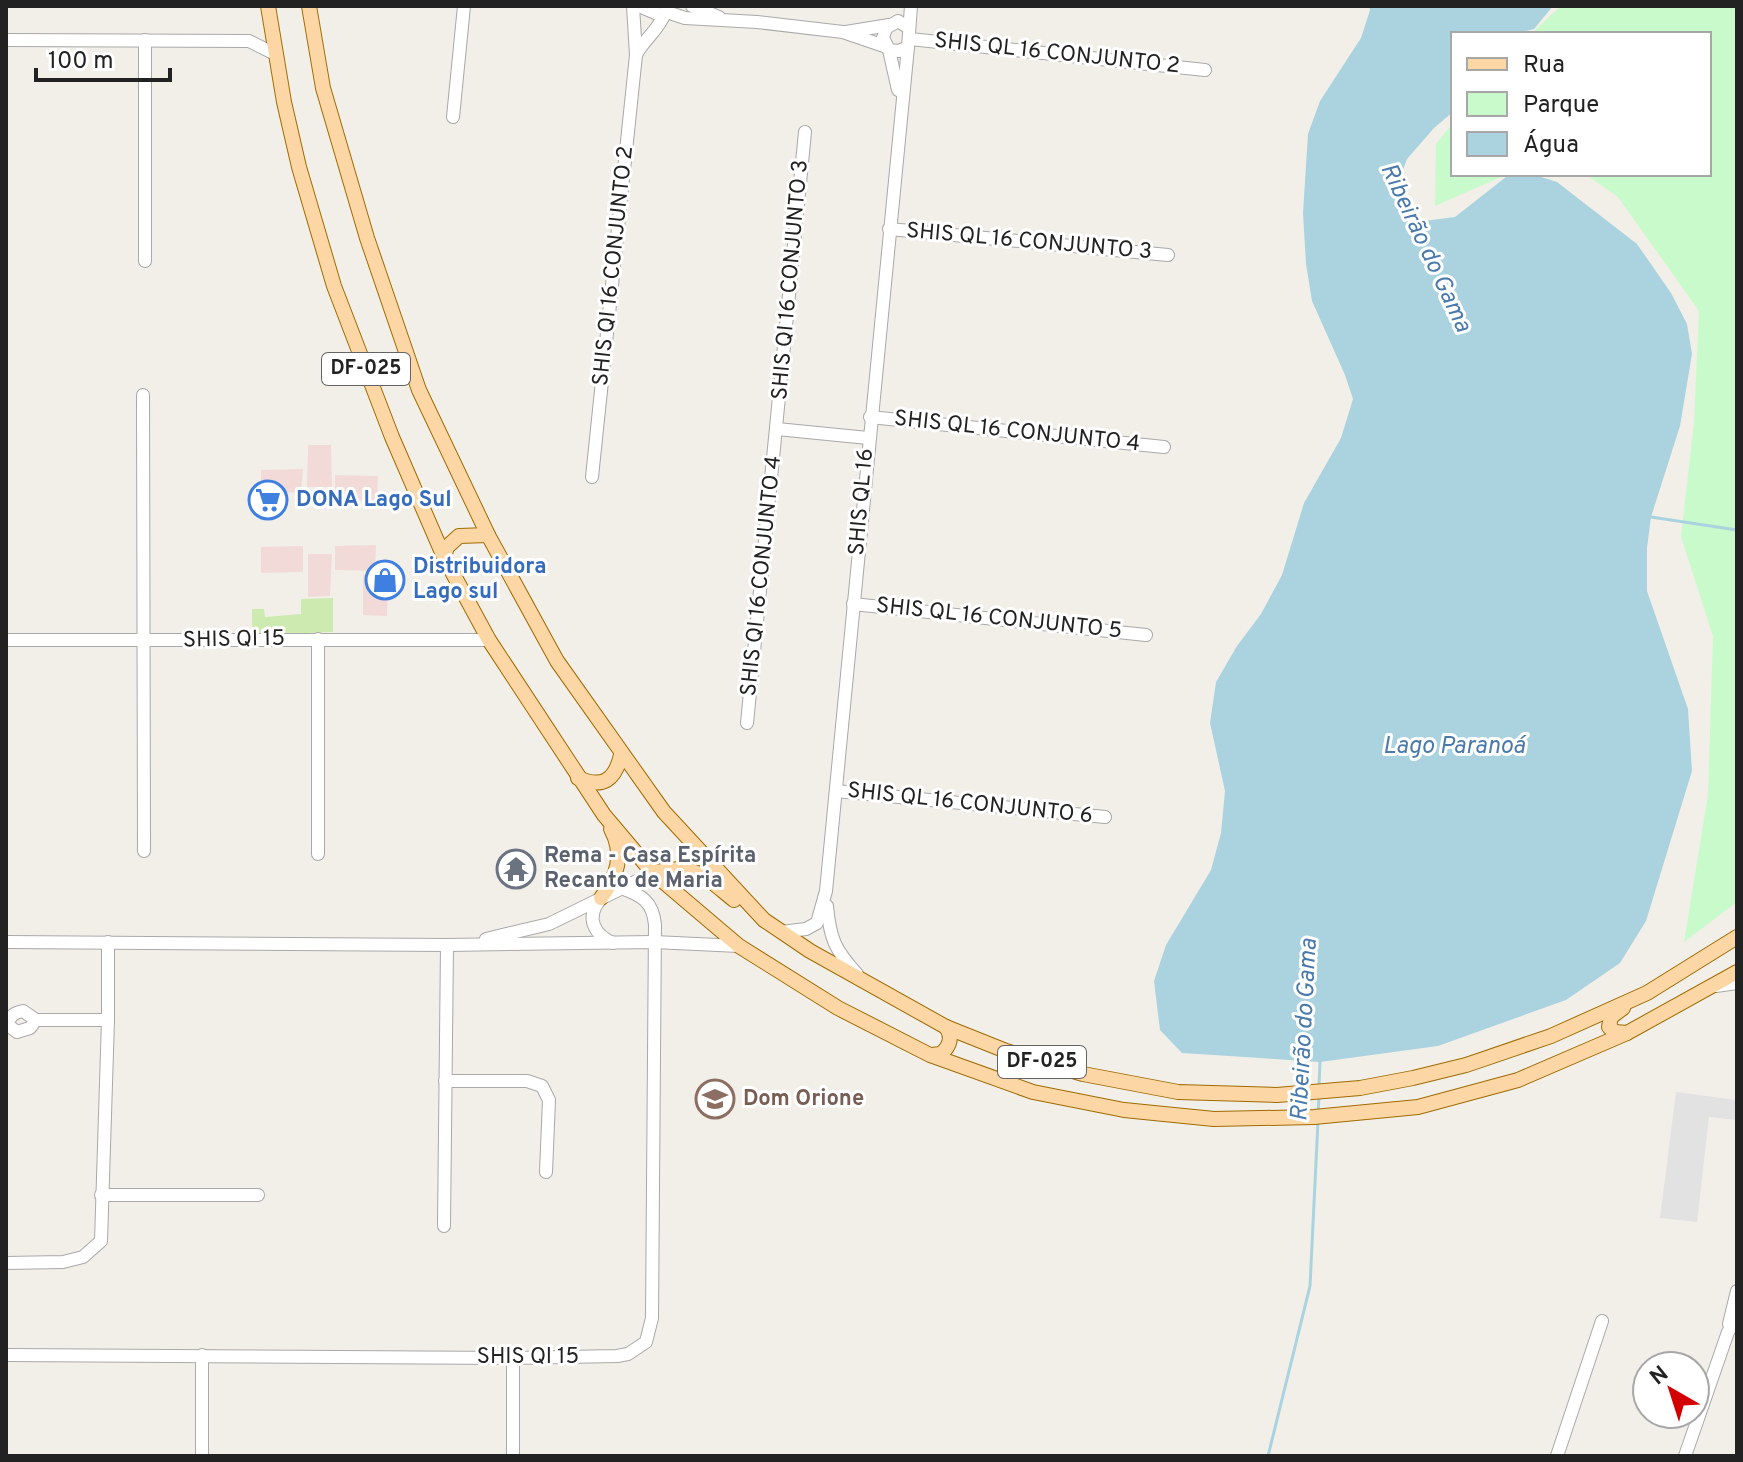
<svg xmlns="http://www.w3.org/2000/svg" width="1743" height="1462" font-family="Overpass,sans-serif">
<style>
.commercial{fill:#f2dad9}
.grass{fill:#cdebb0}
.park{fill:#c8facc}
.parking{fill:#e2e2e2}
.water{fill:#aad3df}
.lines{fill:none;stroke-linecap:round;stroke-linejoin:round}
.stream{stroke:#aad3df;stroke-width:3}
.minor-casing{stroke:#a9a9a9;stroke-width:14}
.major-casing{stroke:#a06b00;stroke-width:16}
.minor{stroke:#fff;stroke-width:12}
.major{stroke:#fcd6a4;stroke-width:14}
.labels{text-anchor:middle;dominant-baseline:central;stroke-width:6;stroke-linejoin:round;paint-order:stroke}
.shield{fill:#fff;stroke:#646464;stroke-width:2}
.shield-label{font-size:20px;font-weight:bold;fill:#222}
.street-label{font-size:22px;fill:#222;stroke:#fff}
.shop-label{font-size:22px;font-weight:bold;fill:#366cbe;stroke:#fff;text-anchor:start}
.worship-label{font-size:22px;font-weight:bold;fill:#5b616d;stroke:#fff;text-anchor:start}
.education-label{font-size:22px;font-weight:bold;fill:#785e54;stroke:#fff;text-anchor:start}
.water-label{font-size:24px;font-style:italic;fill:#4a7aab;stroke:#fff}
</style>
<rect width="100%" height="100%" fill="#f2efe9"/>
<!-- commercial -->
<g class="commercial">
<path d="M308 445H331L332 487H307Z"/>
<path d="M303 469 301 492 261 494V470Z"/>
<path d="M335 475 378 476 377 500 335 501Z"/>
<path d="M376 545 375 571 335 570V546Z"/>
<path d="M303 546V572L261 573V547Z"/>
<path d="M308 554H332L330 596 308 597Z"/>
<path d="M363 575H388L387 616 363 615Z"/>
</g>
<!-- grass -->
<path class="grass" d="M333 598V632L252 635V609H264L265 617 301 614V599Z"/>
<!-- park -->
<g class="park">
<path d="M1561 6H1737V902L1684 942 1708 795 1713 636 1681 537 1694 422 1699 311 1618 197 1585 174H1709V34H1531Z"/>
<path d="M1453 123V174H1508L1435 206 1436 144Z"/>
</g>
<!-- parking -->
<path class="parking" d="M1676 1092 1737 1100V1120L1709 1117 1697 1222 1660 1218Z"/>
<!-- water -->
<path class="water" d="M1369 6H1553L1534 29 1513 34H1453V112L1434 128 1407 159 1395 192 1398 207 1409 218 1424 221 1455 217 1506 177 1532 174 1557 182 1637 244 1671 293 1687 324 1692 354 1680 426 1651 517 1647 548V591L1688 709 1692 771 1646 921 1620 963 1566 1000 1438 1046 1320 1062 1182 1053 1160 1030 1154 981 1166 945 1211 870 1221 833 1225 791 1210 723 1216 682 1237 646 1261 614 1282 575 1304 503 1341 438 1353 399 1345 375 1312 301 1306 264 1303 213 1308 134 1320 101 1361 38 1370 10Z"/>
<g class="lines">
<!-- stream -->
<g class="stream">
<path d="M1651 517 1737 530"/>
<path d="M1319 1086 1320 1061"/>
<path d="M1318 1114 1319 1097"/>
<path d="M1268 1456 1310 1286 1318 1121"/>
</g>
<defs>
<g id="minor">
<path d="M639 6 660 15 669 11"/>
<path d="M692 6 719 17"/>
<path d="M667 12 685 18 757 22 843 32 887 47"/>
<path d="M909 28 898 21 886 28 883 38 889 50 899 51 908 47 911 6"/>
<path d="M846 32 889 25"/>
<path d="M910 39 1205 70"/>
<path d="M6 40 249 41 275 54"/>
<path d="M889 50 898 90"/>
<path d="M636 55C643 40 659 30 665 13"/>
<path d="M453 117 464 6"/>
<path d="M889 229 1168 255"/>
<path d="M145 261V40"/>
<path d="M143 395 144 851"/>
<path d="M870 417 1164 447"/>
<path d="M777 429 868 438"/>
<path d="M592 477 636 55 633 6"/>
<path d="M853 604 1146 635"/>
<path d="M6 640H489"/>
<path d="M747 723 805 132"/>
<path d="M836 791 1105 817"/>
<path d="M318 854V639"/>
<path d="M599 901C586 918 594 935 613 943"/>
<path d="M827 906C830 939 835 950 857 974"/>
<path d="M781 932 806 929 817 923 826 891 908 47"/>
<path d="M486 939 549 924 653 873"/>
<path d="M6 942 447 945 654 942 739 946"/>
<path d="M1716 986 1737 983"/>
<path d="M36 1020 30 1028 17 1032 8 1025C10 1015 14 1013 23 1011L36 1020H108"/>
<path d="M445 1081H527L542 1086 549 1100 546 1172"/>
<path d="M101 1195H258"/>
<path d="M444 1226 447 945"/>
<path d="M6 1263 63 1262 83 1257 101 1241 108 1020V942"/>
<path d="M1729 1324 1737 1291"/>
<path d="M6 1355 513 1358 617 1356 628 1354 646 1342 652 1318 655 925C653 902 642 895 621 888"/>
<path d="M202 1355V1456"/>
<path d="M513 1456V1358"/>
<path d="M1557 1456 1602 1321"/>
<path d="M1685 1456 1728 1332 1737 1317"/>
</g>
<g id="major">
<path d="M268 6 284 102 299 167 334 286 392 437 444 557 489 640 604 815 653 873 739 946 838 1008 930 1055 1033 1092 1124 1110 1214 1119 1314 1117 1418 1107 1518 1080 1627 1033 1737 972"/>
<path d="M309 6 323 88 367 238 419 390 488 535 557 661 664 812 764 920 810 951 946 1027 1006 1051 1049 1064 1083 1074 1178 1092 1277 1095 1360 1088 1413 1078 1466 1065 1551 1036 1647 993 1737 937"/>
<path d="M444 557 447 547 459 536 488 535"/>
<path d="M578 778C603 789 615 780 621 755"/>
<path d="M653 873C694 862 703 875 734 900"/>
<path d="M601 898C617 876 625 855 611 829"/>
<path d="M1623 1008 1611 1017 1609 1027 1615 1032 1627 1033"/>
<path d="M931 1055 941 1054C950 1046 953 1037 946 1027"/>
</g>
</defs>
<!-- minor casing -->
<use href="#minor" class="minor-casing"/>
<!-- major casing -->
<use href="#major" class="major-casing"/>
<!-- minor -->
<use href="#minor" class="minor"/>
<!-- major -->
<use href="#major" class="major"/>
</g>
<!-- icons -->
<defs>
<symbol id="supermarket-ring" viewBox="-11 -11 22 22"><circle r="9.5" fill="#fff" stroke="#3f7fe0" stroke-width="1.5"/><path d="M-6-5.5h2.5l.6 2H6L4.5 2H-2.5L-4.4-4H-6ZM-1.5 3.2a1.3 1.3 0 1 0 .1 0ZM3 3.2a1.3 1.3 0 1 0 .1 0Z" fill="#3f7fe0"/></symbol>
<symbol id="shop-ring" viewBox="-11 -11 22 22"><circle r="9.5" fill="#fff" stroke="#3f7fe0" stroke-width="1.5"/><path d="M-5-2.5h2.3a2.7 3.5 0 0 1 5.4 0H5L5.5 6h-11ZM-1.5-2.5h3a1.5 2.3 0 0 0-3 0Z" fill="#3f7fe0"/></symbol>
<symbol id="temple-ring" viewBox="-11 -11 22 22"><circle r="9.5" fill="#fff" stroke="#6b7280" stroke-width="1.5"/><path d="M0-6L5-2H3V0L6.5 2.5H4V6H1.5V3h-3V6H-4V2.5H-6.5L-3 0V-2H-5Z" fill="#6b7280"/></symbol>
<symbol id="school-ring" viewBox="-11 -11 22 22"><circle r="9.5" fill="#fff" stroke="#8d6e63" stroke-width="1.5"/><path d="M0-5L7-2L0 1L-7-2ZM-4 1L0 2.5L4 1V4Q0 6-4 4Z" fill="#8d6e63"/></symbol>
</defs>
<g fill-rule="evenodd">
<use href="#supermarket-ring" x="246" y="478" width="44" height="44"/>
<use href="#shop-ring" x="363" y="558" width="44" height="44"/>
<use href="#temple-ring" x="494" y="847" width="44" height="44"/>
<use href="#school-ring" x="693" y="1077" width="44" height="44"/>
</g>
<g class="labels">
<!-- shield labels -->
<g class="shield">
<rect x="322" y="353" width="88" height="32" rx="6"/>
<rect x="998" y="1046" width="88" height="32" rx="6"/>
</g>
<g class="shield-label">
<text x="366" y="369">DF-025</text>
<text x="1042" y="1062">DF-025</text>
</g>
<!-- street labels -->
<g class="street-label">
<text transform="translate(1057 54) rotate(6)">SHIS QL 16 CONJUNTO 2</text>
<text transform="translate(1029 242) rotate(5)">SHIS QL 16 CONJUNTO 3</text>
<text transform="translate(614 266) rotate(-84)">SHIS QI 16 CONJUNTO 2</text>
<text transform="translate(791 280) rotate(-85)">SHIS QI 16 CONJUNTO 3</text>
<text transform="translate(1017 432) rotate(6)">SHIS QL 16 CONJUNTO 4</text>
<text transform="translate(862 502) rotate(-85)">SHIS QL 16</text>
<text transform="translate(762 576) rotate(-84)">SHIS QI 16 CONJUNTO 4</text>
<text transform="translate(999 619) rotate(6)">SHIS QL 16 CONJUNTO 5</text>
<text transform="translate(234 640) rotate(-1)">SHIS QI 15</text>
<text transform="translate(970 804) rotate(6)">SHIS QL 16 CONJUNTO 6</text>
<text x="528" y="1357">SHIS QI 15</text>
</g>
<!-- shop labels -->
<g class="shop-label">
<text x="296" y="500">DONA Lago Sul</text>
<text x="413" y="567">Distribuidora<tspan x="413" dy="25">Lago sul</tspan></text>
</g>
<!-- worship labels -->
<g class="worship-label">
<text x="544" y="856">Rema - Casa Espírita<tspan x="544" dy="25">Recanto de Maria</tspan></text>
</g>
<!-- education labels -->
<g class="education-label">
<text x="743" y="1099">Dom Orione</text>
</g>
<!-- water labels -->
<g class="water-label">
<text transform="translate(1425 248) rotate(65)">Ribeirão do Gama</text>
<text x="1454" y="747">Lago Paranoá</text>
<text transform="translate(1305 1030) rotate(-87)">Ribeirão do Gama</text>
</g>
</g>
<!-- border -->
<rect width="1743" height="1462" fill="none" stroke="#222222" stroke-width="16"/>
<!-- legend -->
<rect x="1451" y="32" width="260" height="144" fill="#ffffff" stroke="#a7a7a7" stroke-width="2"/>
<rect x="1467" y="58" width="40" height="12" fill="#fcd6a4" stroke="#a7a7a7" stroke-width="2"/>
<text x="1523" y="72" font-size="24" fill="#222222">Rua</text>
<rect x="1467" y="92" width="40" height="24" fill="#c8facc" stroke="#a7a7a7" stroke-width="2"/>
<text x="1523" y="112" font-size="24" fill="#222222">Parque</text>
<rect x="1467" y="132" width="40" height="24" fill="#aad3df" stroke="#a7a7a7" stroke-width="2"/>
<text x="1523" y="152" font-size="24" fill="#222222">Água</text>
<!-- north arrow -->
<g transform="translate(1671 1390) rotate(321)"><circle r="38" fill="#ffffff" stroke="#a7a7a7" stroke-width="2"/>
<path d="M0-6L14 30L0 20L-14 30Z" fill="#d40000"/>
<text y="-12" font-size="22" font-weight="bold" text-anchor="middle" fill="#222222">N</text>
</g>
<!-- scale -->
<path d="M36 68v12h134v-12" fill="none" stroke="#222222" stroke-width="4"/>
<text x="48" y="68" font-size="24" fill="#222222" stroke="#ffffff" stroke-width="6" paint-order="stroke">100 m</text>
</svg>
